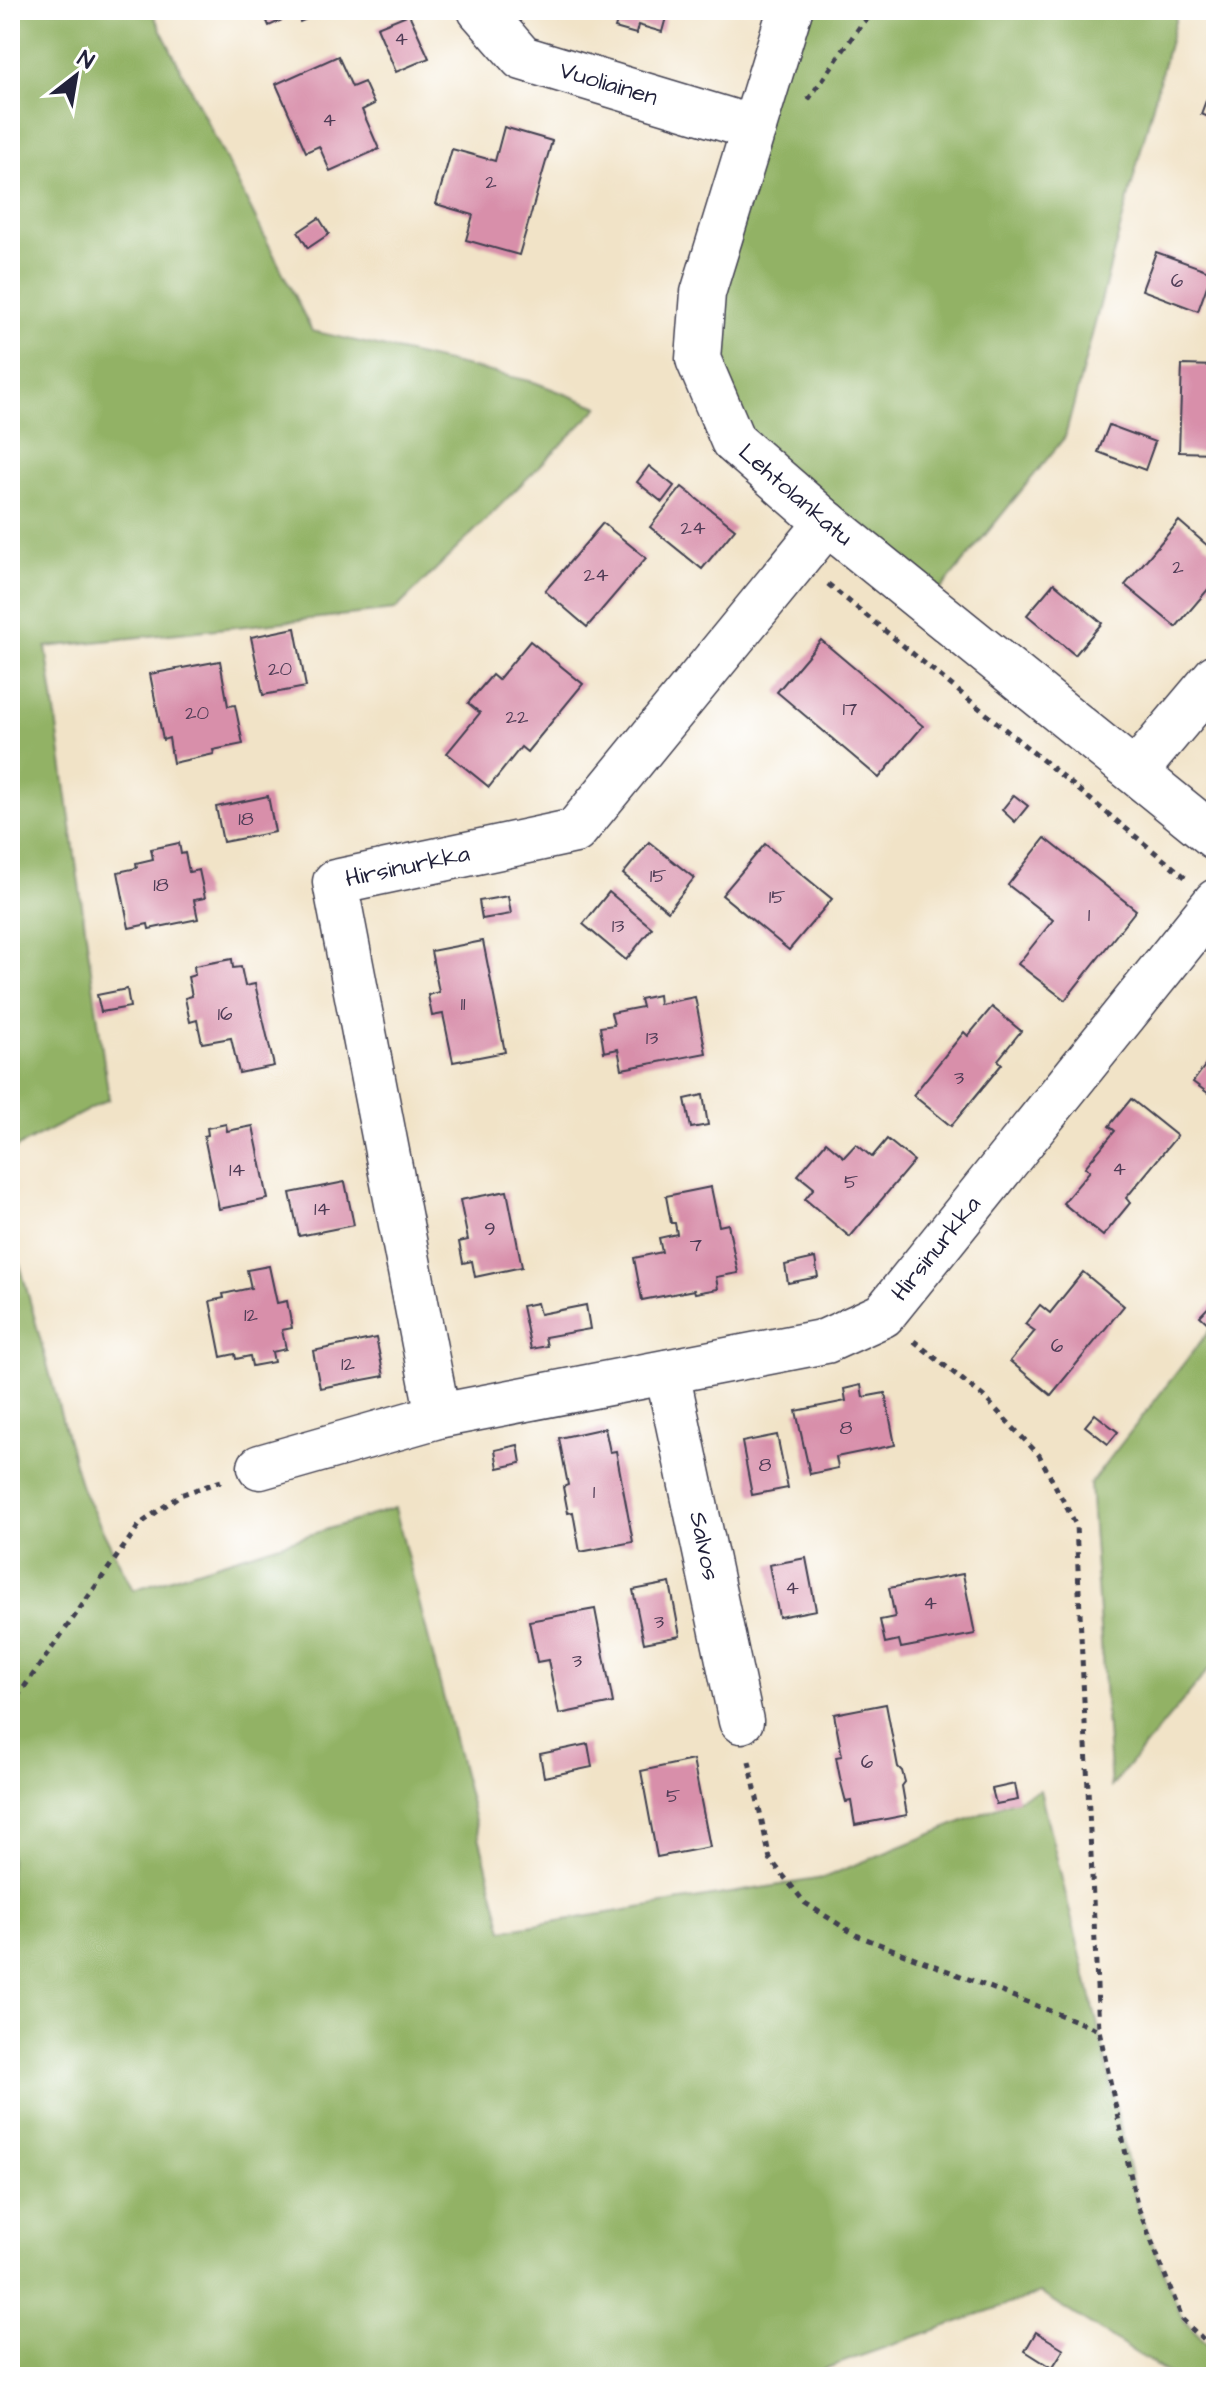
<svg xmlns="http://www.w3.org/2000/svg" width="1226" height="2387" font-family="'Architects Daughter',sans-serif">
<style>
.forest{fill:#92b265;stroke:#5a6a50;stroke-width:2}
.building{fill:#d88faa}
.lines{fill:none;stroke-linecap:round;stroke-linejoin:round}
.minor-casing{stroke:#413f50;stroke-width:47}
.path{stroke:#413f50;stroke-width:5;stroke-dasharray:6 6;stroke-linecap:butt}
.minor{stroke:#fff;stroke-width:44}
.labels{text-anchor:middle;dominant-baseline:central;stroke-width:7;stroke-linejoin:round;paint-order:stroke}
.number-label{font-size:20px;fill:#503d57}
.street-label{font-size:24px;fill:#22223b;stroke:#fff}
</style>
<rect width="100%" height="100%" fill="#fff"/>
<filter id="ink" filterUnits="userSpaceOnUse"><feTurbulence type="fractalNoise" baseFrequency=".0125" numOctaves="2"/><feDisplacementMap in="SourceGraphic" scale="16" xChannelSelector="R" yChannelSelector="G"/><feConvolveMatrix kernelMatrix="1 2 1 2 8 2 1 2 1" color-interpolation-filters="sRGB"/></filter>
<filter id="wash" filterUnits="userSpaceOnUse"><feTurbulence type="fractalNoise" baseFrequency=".006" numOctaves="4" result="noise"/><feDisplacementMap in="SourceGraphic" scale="32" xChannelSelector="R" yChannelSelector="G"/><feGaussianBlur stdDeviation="1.8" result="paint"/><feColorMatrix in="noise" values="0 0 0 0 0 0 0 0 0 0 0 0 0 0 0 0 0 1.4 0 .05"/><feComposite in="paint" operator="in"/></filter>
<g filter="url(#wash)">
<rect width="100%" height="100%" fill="#f1e3c7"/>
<!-- forest -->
<g class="forest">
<path d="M10 10H151L312 331 534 382 599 407 395 610 46 647 109 1099 10 1151Z"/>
<path d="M790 10H1178L1065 437 929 604 733 441 703 293Z"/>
<path d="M10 1228 80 1485 133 1590 395 1508 503 1930 823 1878 1040 1790 1099 2030 1137 2205 1183 2320 1216 2353V2377H1174L1040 2293 801 2377H10Z"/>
<path d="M1216 1322V1661L1111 1787 1090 1484Z"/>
</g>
<g id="blocks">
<!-- building -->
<g class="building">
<path d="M262 10H327L300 22 297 13 269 26Z"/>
<path d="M589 10H668L662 32 638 25 636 34 615 28 618 19Z"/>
<path d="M409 14 429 58 396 72 377 27Z"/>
<path d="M338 56 352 87 364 82 374 104 362 110 379 149 330 171 319 146 306 152 276 84Z"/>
<path d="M1216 74V120L1201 114Z"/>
<path d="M504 127 552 141 519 255 466 240 473 215 436 204 452 149 495 161Z"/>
<path d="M319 218 329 234 308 248 298 232Z"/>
<path d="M1156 252 1212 272 1198 311 1142 290Z"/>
<path d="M1182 365 1216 366V453L1179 452Z"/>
<path d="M1109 425 1155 442 1145 470 1098 452Z"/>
<path d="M649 466 674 486 662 502 637 482Z"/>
<path d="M682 487 735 529 702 569 650 527Z"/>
<path d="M1179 521 1216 553V580L1176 627 1125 585Z"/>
<path d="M603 523 646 558 587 627 545 591Z"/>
<path d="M1054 583 1102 623 1075 655 1027 615Z"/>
<path d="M295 628 306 687 263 695 251 637Z"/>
<path d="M821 640 923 726 879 778 777 692Z"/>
<path d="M530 641 583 684 527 752 521 747 489 787 447 753 480 713 468 703 492 675 498 680Z"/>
<path d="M220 661 228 706 235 705 243 744 213 750 214 754 173 763 169 738 163 740 150 674Z"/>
<path d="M1014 795 1028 806 1015 822 1002 810Z"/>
<path d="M268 796 275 832 223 842 216 807Z"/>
<path d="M1045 838 1136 910 1065 1000 1018 964 1053 920 1008 885Z"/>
<path d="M649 842 694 878 668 911 623 874Z"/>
<path d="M179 843 181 854 185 853 189 872 199 870 205 898 194 900 198 919 149 929 148 924 129 928 118 872 137 868 136 863 153 859 151 849Z"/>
<path d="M765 844 832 899 789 950 722 895Z"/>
<path d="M609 892 652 928 626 960 583 924Z"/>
<path d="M508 896 511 914 482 919 479 901Z"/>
<path d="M483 941 505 1052 453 1062 443 1014 432 1016 428 995 439 992 431 951Z"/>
<path d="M232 959 233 968 241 967 245 986 255 984 274 1066 239 1073 231 1038 202 1043 197 1020 190 1022 185 998 192 996 188 977 195 975 194 966Z"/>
<path d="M127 989 130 1007 101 1012 97 995Z"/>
<path d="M658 995 659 1004 695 997 706 1053 622 1069 618 1049 604 1052 600 1027 614 1025 611 1013 642 1007 640 999Z"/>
<path d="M992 1007 1021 1031 998 1060 1002 1064 951 1126 913 1095 964 1032 968 1036Z"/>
<path d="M1216 1051V1099L1193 1082Z"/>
<path d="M703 1095 708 1125 691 1128 685 1099Z"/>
<path d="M1131 1099 1177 1136 1126 1198 1130 1203 1103 1236 1063 1203 1090 1171 1085 1167 1115 1131 1109 1126Z"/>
<path d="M226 1124 227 1131 253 1126 268 1199 219 1209 204 1136 208 1135 207 1128Z"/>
<path d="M887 1139 914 1161 850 1237 805 1199 814 1188 798 1175 826 1142 844 1157 856 1144 872 1157Z"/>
<path d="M345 1182 354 1225 299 1236 290 1193Z"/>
<path d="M711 1187 719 1226 728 1224 738 1273 716 1277 718 1289 695 1293 694 1290 642 1300 634 1258 662 1252 659 1238 677 1234 675 1223H671L666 1196Z"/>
<path d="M507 1191 522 1267 475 1277 472 1261 463 1263 459 1242 468 1240 460 1200Z"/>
<path d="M815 1258 818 1277 788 1283 785 1265Z"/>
<path d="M269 1266 277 1303 287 1301 292 1328 282 1330 286 1349 272 1352 274 1362 252 1366 250 1356 236 1359 235 1354 221 1357 210 1301 224 1298 223 1294 251 1288 247 1270Z"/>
<path d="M1083 1272 1124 1306 1051 1395 1010 1361 1035 1331 1025 1324 1040 1305 1050 1313Z"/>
<path d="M1216 1299V1321L1211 1326 1200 1316Z"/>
<path d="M537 1303 540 1314 586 1305 590 1329 545 1337 547 1346 531 1349 522 1306Z"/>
<path d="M376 1338 384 1376 320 1388 313 1351Z"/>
<path d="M861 1385 863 1397 885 1393 895 1445 836 1457 838 1468 810 1474 796 1411 846 1401 844 1389Z"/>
<path d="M1095 1414 1118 1432 1108 1444 1085 1426Z"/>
<path d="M605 1428 610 1452 616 1451 633 1542 580 1552 573 1512 568 1513 563 1487 568 1485 559 1438Z"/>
<path d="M777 1435 788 1488 752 1495 742 1442Z"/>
<path d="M518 1445 521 1463 498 1468 495 1450Z"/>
<path d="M806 1558 816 1610 779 1617 769 1565Z"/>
<path d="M963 1574 975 1634 901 1648 899 1640 885 1643 880 1620 895 1617 889 1588Z"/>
<path d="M670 1583 680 1636 644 1643 633 1590Z"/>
<path d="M595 1609 613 1703 559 1714 548 1660 537 1662 529 1621Z"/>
<path d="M886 1704 898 1767 902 1771 905 1782 902 1786 907 1815 855 1825 851 1801 846 1802 841 1783 836 1757 842 1756 834 1714Z"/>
<path d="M588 1744 592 1767 544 1777 540 1754Z"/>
<path d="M693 1760 710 1847 657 1857 641 1771Z"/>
<path d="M1015 1784 1018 1800 996 1804 992 1789Z"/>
<path d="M1036 2332 1064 2349 1052 2368 1025 2351Z"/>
</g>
</g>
</g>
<g filter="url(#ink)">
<use href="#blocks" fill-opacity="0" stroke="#413f50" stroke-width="2"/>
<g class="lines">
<defs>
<g id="minor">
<path id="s1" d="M480 10 522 58 754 128"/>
<path id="s2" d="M790 10 703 293 698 359 733 441 827 523 1216 838"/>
<path d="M1136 771 1216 676"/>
<path id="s3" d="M667 1372 741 1721"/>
<path id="s4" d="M438 1416 335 882 575 831 827 523"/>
<path id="s5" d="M260 1467 438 1416 826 1341 883 1315 1216 901"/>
</g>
</defs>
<!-- minor casing -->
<use href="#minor" class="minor-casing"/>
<!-- path -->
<g class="path">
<path d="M808 100 861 25 877 10"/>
<path d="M828 584 1185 877"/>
<path d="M914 1341 984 1397 1039 1455 1076 1525 1099 2030 1137 2205 1183 2320 1216 2353"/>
<path d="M10 1707 140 1524 180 1495 221 1481"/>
<path d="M749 1761 770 1859 805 1903 856 1935 1099 2030"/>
</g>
<!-- minor -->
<use href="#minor" class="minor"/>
</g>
</g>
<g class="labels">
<!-- number labels -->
<g class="number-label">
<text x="401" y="39">4</text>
<text x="329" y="120">4</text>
<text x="491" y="182">2</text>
<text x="1177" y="281">6</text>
<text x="693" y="528">24</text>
<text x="1178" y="567">2</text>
<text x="596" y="575">24</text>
<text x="280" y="669">20</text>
<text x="850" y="709">17</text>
<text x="197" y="713">20</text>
<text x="517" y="717">22</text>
<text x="246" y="819">18</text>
<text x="658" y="876">15</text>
<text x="161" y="885">18</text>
<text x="777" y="897">15</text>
<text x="1089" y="915">1</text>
<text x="618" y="926">13</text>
<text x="463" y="1004">11</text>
<text x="225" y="1014">16</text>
<text x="652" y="1038">13</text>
<text x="959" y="1078">3</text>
<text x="1119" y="1169">4</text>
<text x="237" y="1170">14</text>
<text x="851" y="1182">5</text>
<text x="322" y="1209">14</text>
<text x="490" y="1229">9</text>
<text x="696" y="1245">7</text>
<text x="251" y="1315">12</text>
<text x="1057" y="1346">6</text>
<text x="348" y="1364">12</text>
<text x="846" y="1428">8</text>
<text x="765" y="1465">8</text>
<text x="594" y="1492">1</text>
<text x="792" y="1588">4</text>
<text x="930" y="1603">4</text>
<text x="659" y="1622">3</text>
<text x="577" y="1661">3</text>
<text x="867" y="1762">6</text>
<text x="673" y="1796">5</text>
</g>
<!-- street labels -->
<g class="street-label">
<text stroke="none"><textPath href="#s1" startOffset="154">Vuoliainen</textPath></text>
<text stroke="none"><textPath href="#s2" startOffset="534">Lehtolankatu</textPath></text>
<text stroke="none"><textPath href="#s4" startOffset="618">Hirsinurkka</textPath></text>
<text stroke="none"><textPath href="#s5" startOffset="728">Hirsinurkka</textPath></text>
<text stroke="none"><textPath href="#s3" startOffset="178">Salvos</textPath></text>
</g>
</g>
<!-- margin -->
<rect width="1226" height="2387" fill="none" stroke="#fff" stroke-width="40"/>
<!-- north arrow -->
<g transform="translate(76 76) rotate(31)" stroke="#ffffff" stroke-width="6" paint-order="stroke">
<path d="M0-6L14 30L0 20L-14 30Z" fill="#22223b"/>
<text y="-12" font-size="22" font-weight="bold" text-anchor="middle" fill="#22223b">N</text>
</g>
</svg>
